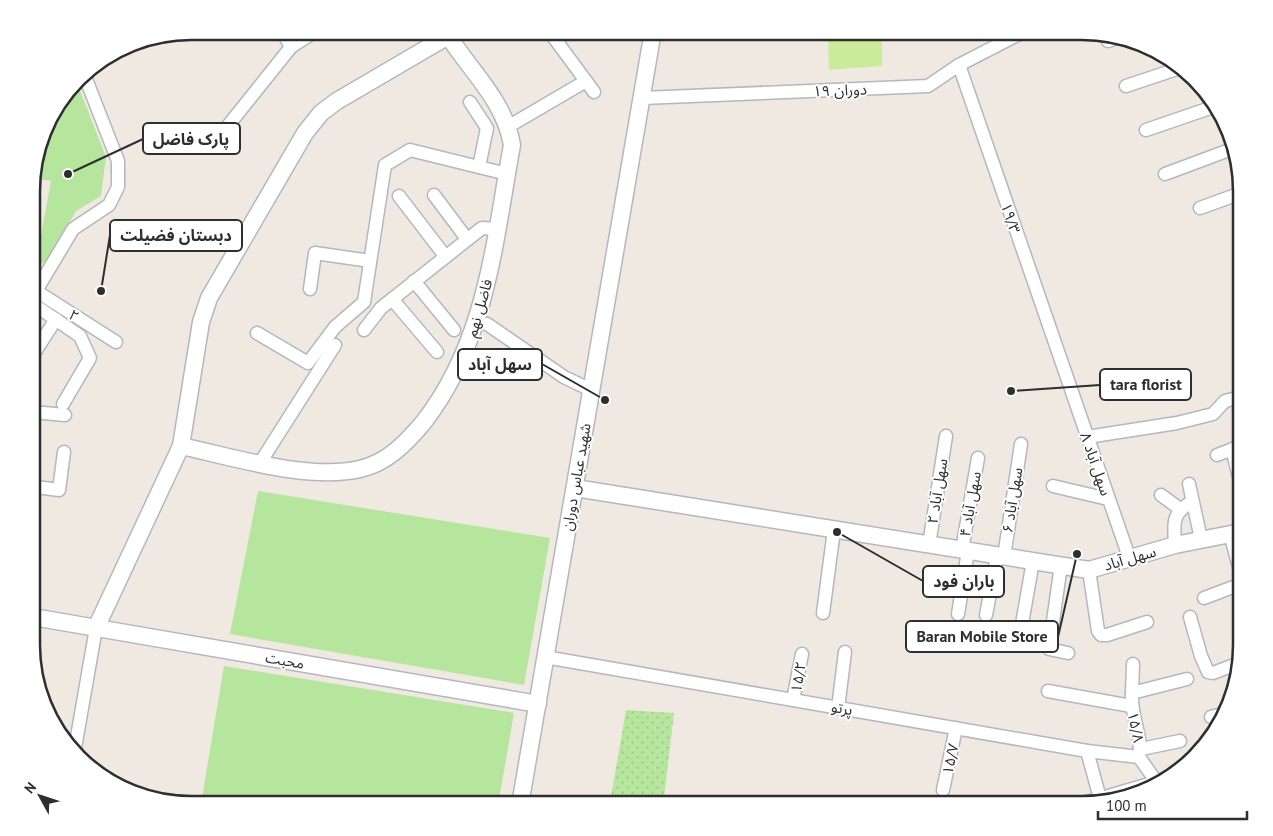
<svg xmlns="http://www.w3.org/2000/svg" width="1273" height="836" font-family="'PT Sans','Noto Sans Arabic',sans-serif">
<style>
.grass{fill:url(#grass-dots)}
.park{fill:#b6e59e}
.pitch{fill:#c9ec9a}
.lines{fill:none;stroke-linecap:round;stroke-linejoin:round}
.street-casing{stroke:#b4b7c1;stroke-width:15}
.secondary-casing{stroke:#b4b7c1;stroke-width:19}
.street{stroke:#fff;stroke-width:12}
.secondary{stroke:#fff;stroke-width:16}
.labels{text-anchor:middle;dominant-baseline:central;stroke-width:4;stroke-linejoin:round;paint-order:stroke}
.street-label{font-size:15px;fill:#2e2e2e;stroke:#fff}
.rim{fill:none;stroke:#2e2e2e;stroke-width:2.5}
.leader{fill:none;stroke:#2e2e2e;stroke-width:2}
.callout-dot{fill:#2e2e2e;stroke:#fff;stroke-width:2}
.callout{fill:#fff;stroke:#2e2e2e;stroke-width:2}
.callout-label{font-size:16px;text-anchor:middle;font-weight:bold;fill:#2e2e2e}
</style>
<defs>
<pattern id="grass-dots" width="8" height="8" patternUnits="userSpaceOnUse" patternTransform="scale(1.25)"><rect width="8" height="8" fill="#b6e59e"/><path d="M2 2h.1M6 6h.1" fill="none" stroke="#9dc588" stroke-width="1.8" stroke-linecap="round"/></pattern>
</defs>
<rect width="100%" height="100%" fill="#efe9e1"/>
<!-- grass -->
<path class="grass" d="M626 710 674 713 663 805 611 797Z"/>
<!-- park -->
<g class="park">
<path d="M77 83 106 157 101 196 76 211 48 260 35 268 51 181 33 178V171L48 120Z"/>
<path d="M258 491 550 538 524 685 230 634Z"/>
<path d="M224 666 514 713 498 805 201 804Z"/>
</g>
<!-- pitch -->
<path class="pitch" d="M828 31H882V66L829 70Z"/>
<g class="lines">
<defs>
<g id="street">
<path d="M282 31 291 47"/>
<path d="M552 35 594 92"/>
<path d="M1108 41 1119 37"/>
<path d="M959 65 1129 557"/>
<path d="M1126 86 1180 68"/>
<path d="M642 98 928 86 959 65 1025 31"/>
<path d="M470 102 487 128 479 167"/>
<path d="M509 126 586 81"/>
<path d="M1146 130 1216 106"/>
<path d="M223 132 291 47 316 31"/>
<path d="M1165 174 1232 149"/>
<path d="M434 195 467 239"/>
<path d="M399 196 445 256"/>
<path d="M1200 208 1241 193"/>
<path d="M414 281 454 330"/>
<path d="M33 289 116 342"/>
<path d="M310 289 315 253 370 261"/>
<path d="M36 291 73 229 109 205 118 187V161L84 74"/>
<path d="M392 299 437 352"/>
<path d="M33 304 80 336 90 358 63 404"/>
<path d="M487 324 564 377 591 390"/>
<path d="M364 330 381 308 482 228 497 229"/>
<path d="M257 333 308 363 335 327 364 302 385 165 410 150 507 174"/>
<path d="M33 355 56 319"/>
<path d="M33 412 65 415"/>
<path d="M1087 437 1177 423 1213 414 1225 401 1241 397"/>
<path d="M1232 449 1239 477"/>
<path d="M1217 455 1241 446"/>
<path d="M260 463 335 345"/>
<path d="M1189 484 1201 539"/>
<path d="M1053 486 1108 499"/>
<path d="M33 493 36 487 59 490 64 452"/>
<path d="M1161 495 1180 509"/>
<path d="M1230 534 1241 574"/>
<path d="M929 545 946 436"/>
<path d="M1175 545C1174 523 1171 515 1191 502"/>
<path d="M962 550 978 458"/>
<path d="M1004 557 1021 444"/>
<path d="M1061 565 1049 649 1068 653"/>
<path d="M1089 570 1098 631 1101 635H1107L1147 622"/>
<path d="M1204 598 1241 584"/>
<path d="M823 613 834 530"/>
<path d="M958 614 968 551"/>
<path d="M986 615 997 556"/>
<path d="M1190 617 1201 656 1208 672 1213 673 1239 663"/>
<path d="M1019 641 1033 561"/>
<path d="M545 657 1087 751 1139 757"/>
<path d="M1048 691 1131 706"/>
<path d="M1132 693 1133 664"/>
<path d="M793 700 802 654"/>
<path d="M838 708 845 652"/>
<path d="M1211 717 1222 714"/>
<path d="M75 748 96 628"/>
<path d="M1141 749 1180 741"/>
<path d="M1087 751 1101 802"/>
<path d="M1139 757C1143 736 1130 715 1132 693L1187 679"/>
<path d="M1139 757 1158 784"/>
<path d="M943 790 956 728"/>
<path d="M1081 804 1166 779"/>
</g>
<g id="secondary">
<path d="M181 446C232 457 309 481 360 469 387 463 406 443 423 423 487 341 494 243 512 145 504 99 469 70 445 31"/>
<path d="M575 488 1089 570 1175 545 1241 532"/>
<path d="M33 617 538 704"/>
<path d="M96 628 181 446 201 322 209 298 305 133 321 113 337 101 448 36"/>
<path d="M520 805 653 31"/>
</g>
</defs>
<!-- street casing -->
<use href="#street" class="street-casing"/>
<!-- secondary casing -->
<use href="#secondary" class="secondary-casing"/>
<!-- street -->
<use href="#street" class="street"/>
<!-- secondary -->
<use href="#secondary" class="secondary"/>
</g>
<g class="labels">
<!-- street labels -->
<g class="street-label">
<text transform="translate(840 90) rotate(-2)">دوران ۱۹</text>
<text transform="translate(1011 218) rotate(71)">۱۹/۳</text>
<text transform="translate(479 308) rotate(-74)">فاضل نهم</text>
<text transform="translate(74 315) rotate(32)">۲</text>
<text transform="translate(1096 464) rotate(71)">سهل آباد ۸</text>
<text transform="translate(576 477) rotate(-80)">شهید عباس دوران</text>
<text transform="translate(937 491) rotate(-81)">سهل آباد ۲</text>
<text transform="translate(1012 500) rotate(-81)">سهل آباد ۶</text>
<text transform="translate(970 504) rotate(-80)">سهل آباد ۴</text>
<text transform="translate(1130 558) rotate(-16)">سهل آباد</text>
<text transform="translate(285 660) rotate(10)">محبت</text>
<text transform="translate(798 677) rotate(-80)">۱۵/۲</text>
<text transform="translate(842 708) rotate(10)">پرتو</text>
<text transform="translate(1136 727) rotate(78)">۱۵/۸</text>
<text transform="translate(950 759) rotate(-78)">۱۵/۷</text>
</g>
</g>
<!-- crop -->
<path d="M0 0H1273V836H0ZM191 40H1082A151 151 0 0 1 1233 191V645A151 151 0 0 1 1082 796H191A151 151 0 0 1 40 645V191A151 151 0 0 1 191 40Z" fill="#fff" fill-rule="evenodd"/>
<path class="rim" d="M191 40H1082A151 151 0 0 1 1233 191V645A151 151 0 0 1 1082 796H191A151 151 0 0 1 40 645V191A151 151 0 0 1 191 40Z"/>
<!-- callouts -->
<path class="leader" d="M68 174L143 139M101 291L110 235M605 400L542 364M1011 391L1100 385M837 532L923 581M1077 554L1058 637"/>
<g class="callout-dot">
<circle cx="68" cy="174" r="5"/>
<circle cx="101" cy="291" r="5"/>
<circle cx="605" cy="400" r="5"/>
<circle cx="1011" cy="391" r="5"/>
<circle cx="837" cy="532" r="5"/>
<circle cx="1077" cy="554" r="5"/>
</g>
<g class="callout">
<rect x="143" y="123" width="97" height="31" rx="5"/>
<rect x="110" y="220" width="132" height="31" rx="5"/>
<rect x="458" y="349" width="84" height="31" rx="5"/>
<rect x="1100" y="369" width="91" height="31" rx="5"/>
<rect x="923" y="566" width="81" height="31" rx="5"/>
<rect x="906" y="621" width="152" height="31" rx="5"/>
</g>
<g class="callout-label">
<text x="191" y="145">پارک فاضل</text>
<text x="176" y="241">دبستان فضیلت</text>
<text x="500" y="370">سهل آباد</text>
<text x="1146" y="390">tara florist</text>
<text x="964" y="587">باران فود</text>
<text x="982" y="642">Baran Mobile Store</text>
</g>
<!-- north arrow -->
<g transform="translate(40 796) rotate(310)" stroke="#ffffff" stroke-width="4" paint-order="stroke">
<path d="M0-4L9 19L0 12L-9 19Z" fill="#2e2e2e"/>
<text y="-8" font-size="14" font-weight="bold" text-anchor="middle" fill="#2e2e2e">N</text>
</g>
<!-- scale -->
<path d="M1098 811v8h149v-8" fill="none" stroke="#2e2e2e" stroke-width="2.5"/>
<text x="1106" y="811" font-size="15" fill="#2e2e2e" stroke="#ffffff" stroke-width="4" paint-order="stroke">100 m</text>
</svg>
